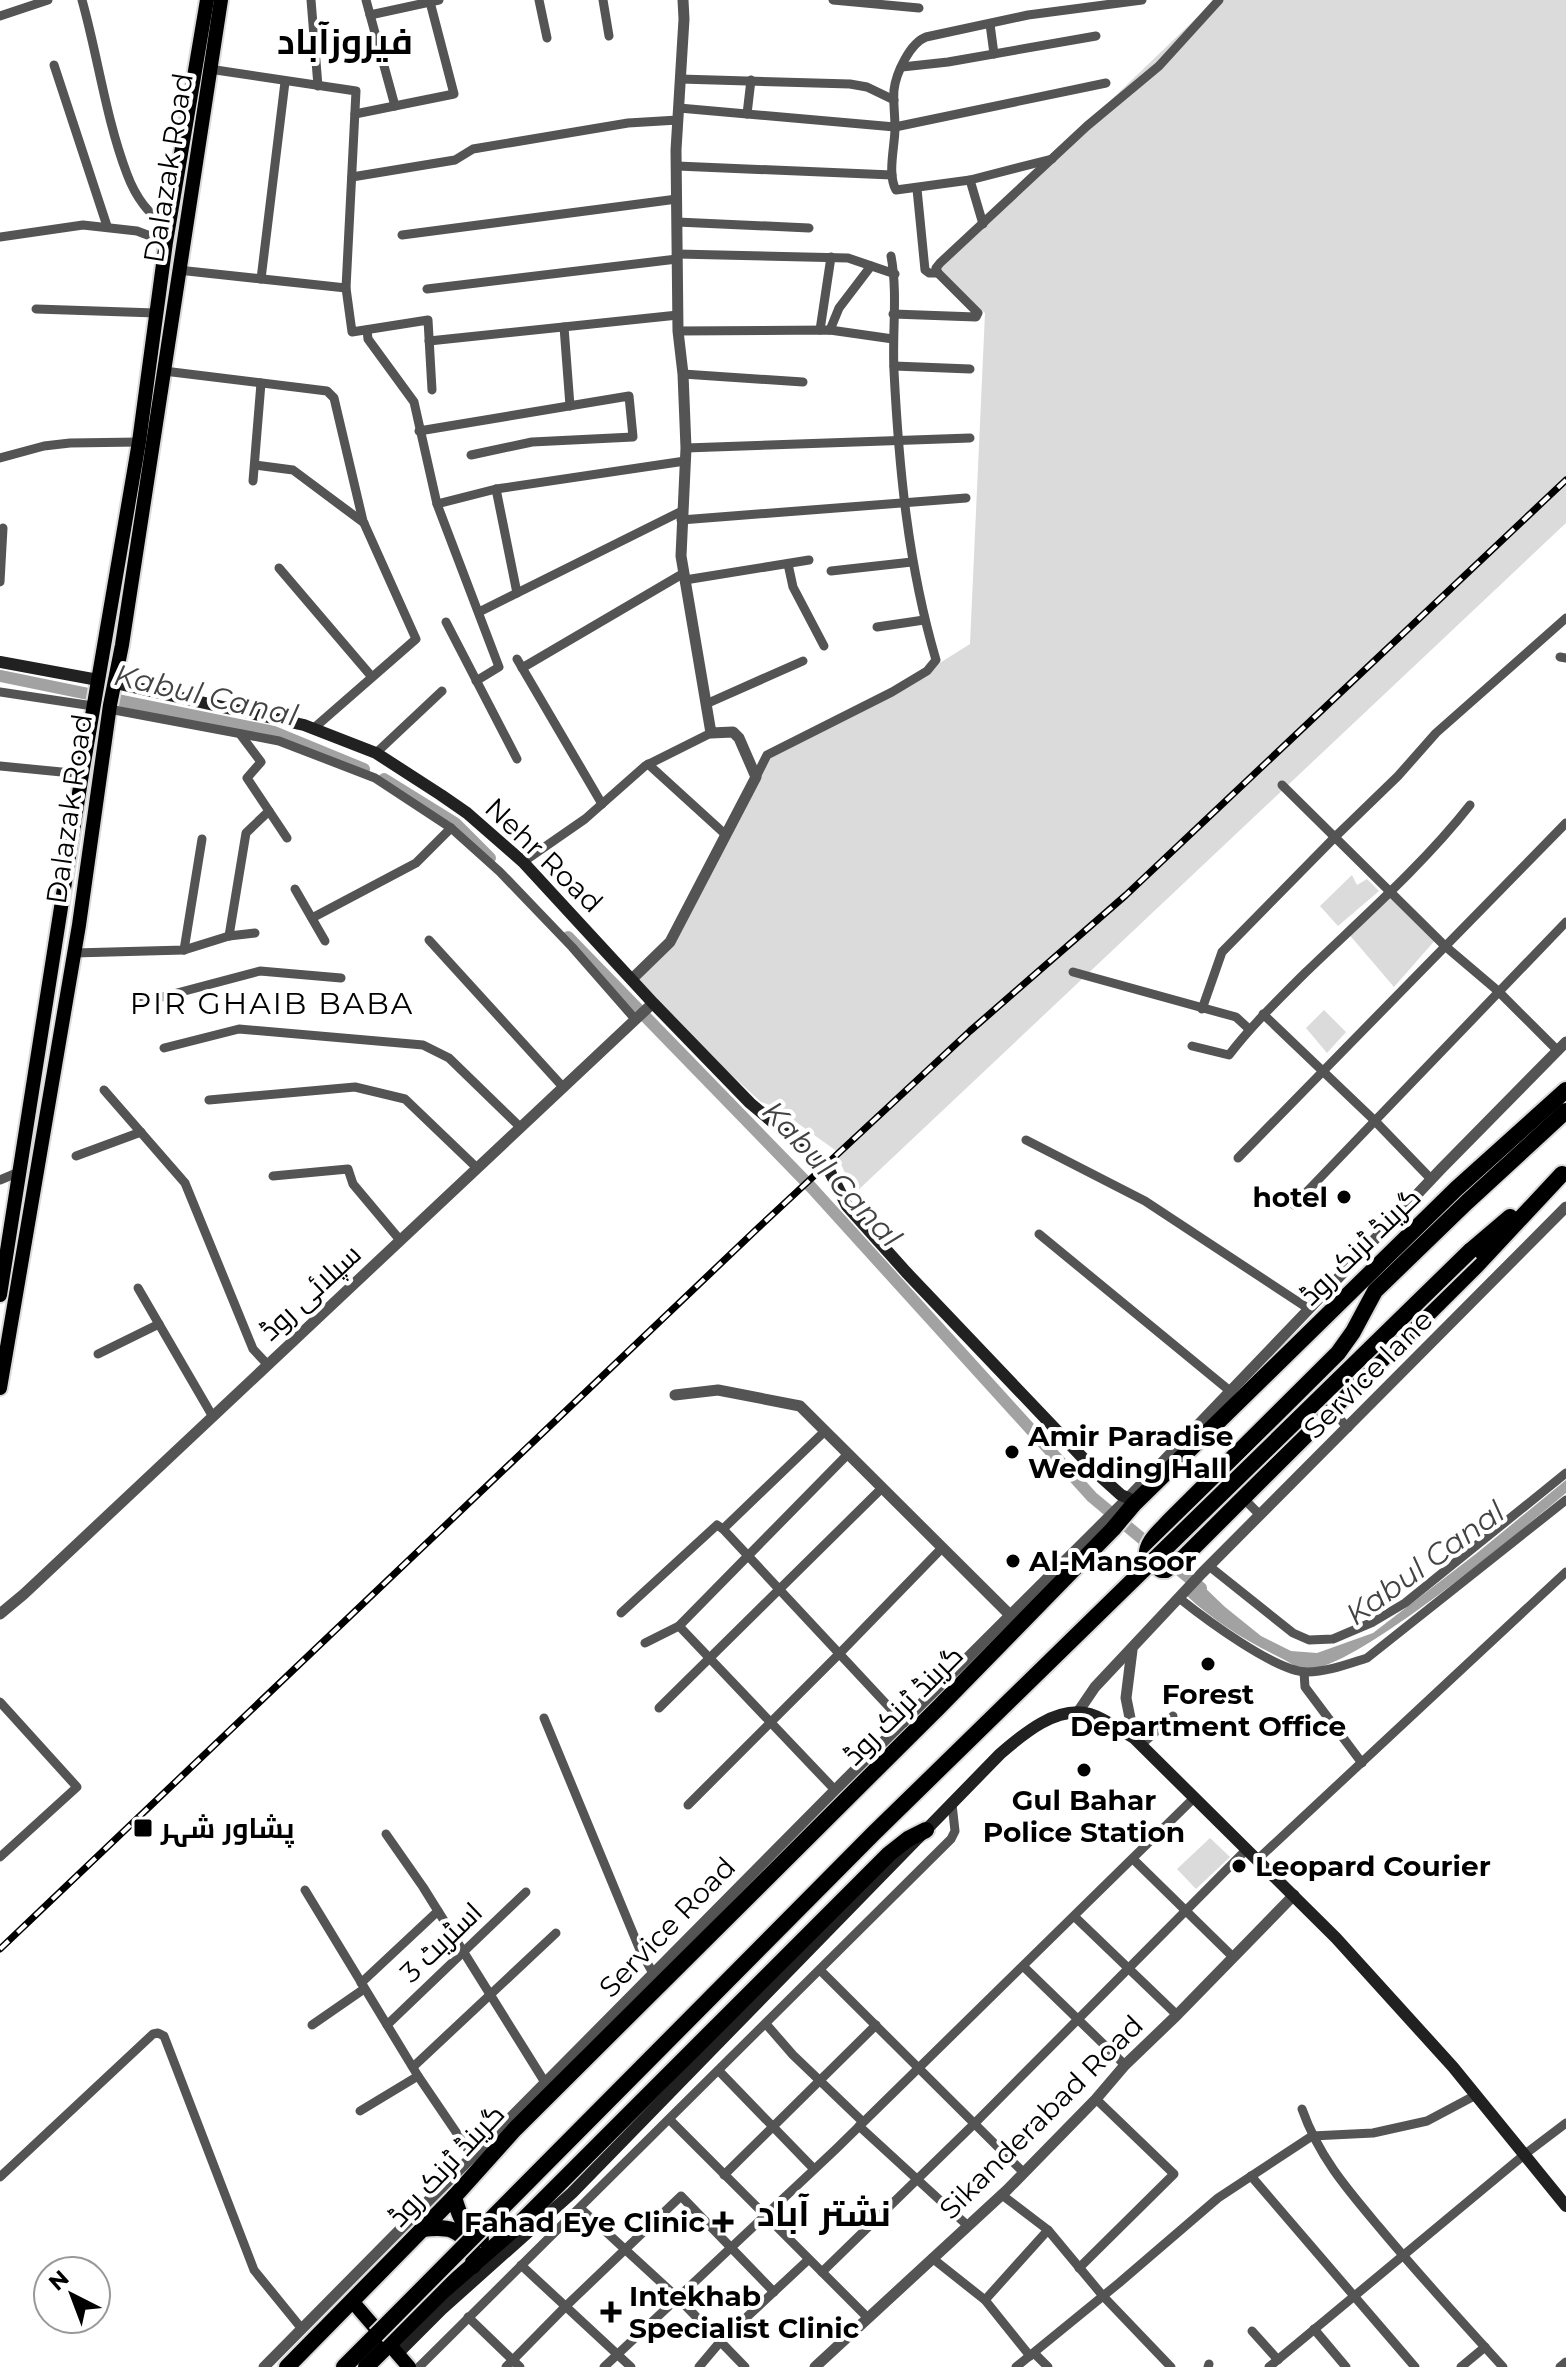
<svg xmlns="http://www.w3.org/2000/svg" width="1566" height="2367" font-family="Montserrat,Cairo,sans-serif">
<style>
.green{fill:#dbdbdb}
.water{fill:#a2a2a2}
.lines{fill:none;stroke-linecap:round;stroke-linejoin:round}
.canal{stroke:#a2a2a2;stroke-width:12}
.primary-casing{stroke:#dbdbdb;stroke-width:18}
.trunk-casing{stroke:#dbdbdb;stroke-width:20}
.minor{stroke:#545454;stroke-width:9}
.tertiary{stroke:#545454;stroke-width:11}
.secondary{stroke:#212121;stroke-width:12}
.primary{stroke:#000;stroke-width:14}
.trunk{stroke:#000;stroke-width:16}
.rail-casing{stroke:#000;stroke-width:7}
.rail{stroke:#fff;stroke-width:4;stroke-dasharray:12;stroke-linecap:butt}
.trunk-bridge-casing{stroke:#dbdbdb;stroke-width:20;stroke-linecap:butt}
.trunk-bridge{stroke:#000;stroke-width:16}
.poi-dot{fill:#000;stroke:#fff;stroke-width:3}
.labels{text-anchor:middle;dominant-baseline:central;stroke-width:8;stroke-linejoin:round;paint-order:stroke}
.street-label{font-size:28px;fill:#000;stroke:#fff}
.poi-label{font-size:28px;font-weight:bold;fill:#000;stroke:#fff;text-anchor:start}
.water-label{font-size:30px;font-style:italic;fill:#434343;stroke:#fff}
.neighbourhood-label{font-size:30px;letter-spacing:2px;fill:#000;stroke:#fff}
.district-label{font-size:36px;font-weight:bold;fill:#000;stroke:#fff}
</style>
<rect width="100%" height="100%" fill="#fff"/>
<!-- green -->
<g class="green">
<path d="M1215 0H1566V523L854 1194 835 1150 775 1107 761 1102 653 1003 632 979 670 942 767 755 927 671 970 644 985 313 936 268Z"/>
<path d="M1352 875 1357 885 1367 879 1379 891 1338 926 1320 906Z"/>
<path d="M1386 895 1437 938 1394 987 1347 932Z"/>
<path d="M1324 1010 1346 1032 1327 1053 1306 1028Z"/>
<path d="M1210 1838 1230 1857 1196 1889 1177 1869Z"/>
</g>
<!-- water -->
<path class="water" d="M1566 1480V1493C1526 1526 1349 1676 1305 1669 1296 1668 1286 1660 1277 1656 1244 1640 1214 1621 1187 1596L1200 1583 1225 1607 1261 1636 1291 1651 1317 1653 1373 1633 1477 1553Z"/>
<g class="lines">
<!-- canal -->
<g class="canal">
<path d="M0 676 274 732 364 769"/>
<path d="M384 779 455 823 490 858"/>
<path d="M568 937 811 1187 1092 1497 1201 1588"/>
</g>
<defs>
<g id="primary">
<path d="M0 1295 82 774 139 442 166 242 207 0"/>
<path d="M0 1388 79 925 110 705 122 645 221 0"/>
<path d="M352 2301 409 2367"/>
</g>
<g id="trunk">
<path d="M1562 1174 1477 1265 1184 1557 1166 1570H1161L1147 1559C1144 1543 1160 1531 1170 1520L1338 1353 1353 1332 1375 1291 1467 1202 1566 1111"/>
<path d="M1470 1251 1510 1217"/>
<path d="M454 2197C459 2215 464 2229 481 2239"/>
<path d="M422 2229C448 2226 459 2227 474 2252L473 2266"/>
<path d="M287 2367 454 2197 515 2129 939 1707 1113 1529 1134 1504 1456 1189 1566 1090"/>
<path d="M344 2367 376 2335"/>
<path d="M366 2367 442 2292 512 2231 889 1854 908 1839 926 1830"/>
</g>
</defs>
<!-- primary casing -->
<use href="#primary" class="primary-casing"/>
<!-- trunk casing -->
<use href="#trunk" class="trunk-casing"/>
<!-- minor -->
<g class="minor">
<path d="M82 0C98 57 106 119 127 174 134 193 150 221 170 223"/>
<path d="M311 0 318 86"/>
<path d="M366 0 395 106"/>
<path d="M539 0 547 38"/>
<path d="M603 0 609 36"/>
<path d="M833 0 919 8"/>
<path d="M370 15 439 0"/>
<path d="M0 16 48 0"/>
<path d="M990 24 994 54"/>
<path d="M54 65 107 226"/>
<path d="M902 67 948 62 1096 36"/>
<path d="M209 69 356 91 346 288 352 332 428 320 432 390"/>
<path d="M680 79 850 84 867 87 894 100"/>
<path d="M679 108 895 127 1106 83"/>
<path d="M355 114 454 94 430 2"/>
<path d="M747 114 751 80"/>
<path d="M1052 159 970 180 896 190C887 174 895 146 895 128 895 115 893 102 894 90 896 73 910 43 926 37L1028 15 1142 0"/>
<path d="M677 166 892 175"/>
<path d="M352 177 455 160 473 149 628 123 678 120"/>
<path d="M970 180 983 224"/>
<path d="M917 189 925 270 929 273H938"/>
<path d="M677 222 809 228"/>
<path d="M402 235 677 199"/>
<path d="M0 237 83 225 137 231 166 242"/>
<path d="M677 254 848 258 895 274"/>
<path d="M178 270 346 288"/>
<path d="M261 279 285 82"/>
<path d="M427 289 677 259"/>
<path d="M36 309 156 313"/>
<path d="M893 314 976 317 978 313 938 273 936 268 940 263 1087 126 1159 66 1219 0"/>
<path d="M564 327 570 406"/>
<path d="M367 330 368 339 414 402 437 504 499 667 476 681"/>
<path d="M820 330 831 257"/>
<path d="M830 330 839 308 871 266"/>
<path d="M678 331 830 330 893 339"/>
<path d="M429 341 678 315"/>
<path d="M894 366 970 369"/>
<path d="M164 371 327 391 334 398 363 521 416 639 314 728"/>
<path d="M683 374 803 382"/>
<path d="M419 431 629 396 633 437 532 442 471 455"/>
<path d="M686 448 970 438"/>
<path d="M0 458 44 446 70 443 139 442"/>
<path d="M255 465 293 470 364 523"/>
<path d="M253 481 261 383"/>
<path d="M496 489 517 593"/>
<path d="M437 504 496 489 685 461"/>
<path d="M681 520 966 498"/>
<path d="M788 564 793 587 824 646"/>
<path d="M279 568 372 677"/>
<path d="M831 571 912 562"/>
<path d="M685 580 809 560"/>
<path d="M0 582 3 528"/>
<path d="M479 612 682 511"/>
<path d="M446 622 517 759"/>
<path d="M877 627 924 620"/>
<path d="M1560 657 1566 658"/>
<path d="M517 659 602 804"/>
<path d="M522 668 684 573"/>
<path d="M0 692 93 706"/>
<path d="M706 704 803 661"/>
<path d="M109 709 279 741 375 778 451 828 500 872 572 947 635 1019"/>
<path d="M240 734 261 762 247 778 287 838"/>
<path d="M376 753 442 691"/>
<path d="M648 764 726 835"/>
<path d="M0 766 82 774"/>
<path d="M756 777 767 755 892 692 927 671 936 660C908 565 899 469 894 371 892 333 898 293 891 256"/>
<path d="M1282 785 1445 946 1498 991 1558 1051"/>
<path d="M523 862 585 819 645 766 711 733"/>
<path d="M295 889 325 941"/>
<path d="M312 918 416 863 451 828"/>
<path d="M229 936 246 833 269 811"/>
<path d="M429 940 563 1087"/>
<path d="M184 950 202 839"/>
<path d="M74 953 184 950 229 936 255 933"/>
<path d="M1073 972 1236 1017 1249 1029"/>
<path d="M143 1002 260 971 341 978"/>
<path d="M1202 1009 1222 952 1335 837 1398 776 1436 733 1566 618"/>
<path d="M1263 1014 1374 1120 1431 1179"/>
<path d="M1192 1046 1229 1055C1252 1025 1278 1000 1305 973 1361 919 1422 866 1470 805"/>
<path d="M164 1048 239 1029 423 1045 449 1058 520 1127"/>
<path d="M104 1090 185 1183 253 1349 268 1365"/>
<path d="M209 1100 355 1087 405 1099 477 1168"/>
<path d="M1026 1140 1145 1201 1309 1309"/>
<path d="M76 1156 141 1132"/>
<path d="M1238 1158 1566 823"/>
<path d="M273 1176 348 1169 353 1184 400 1240"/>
<path d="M0 1180 19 1172"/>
<path d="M1294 1205 1566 922"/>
<path d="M1039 1234 1230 1391"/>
<path d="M138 1288 213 1417"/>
<path d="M98 1354 159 1324"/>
<path d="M1331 1409 1348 1428"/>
<path d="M1243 1498 1260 1515"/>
<path d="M723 1529 825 1431"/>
<path d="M1209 1566 1293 1633 1309 1640 1333 1639 1373 1622 1405 1603 1566 1473"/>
<path d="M1179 1598C1204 1618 1276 1672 1307 1672 1327 1672 1348 1664 1367 1658L1566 1500"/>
<path d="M621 1613 717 1525 723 1529 904 1723"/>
<path d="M679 1626 835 1790"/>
<path d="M645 1643 679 1626 848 1454"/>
<path d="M1304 1672 1305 1687 1362 1763"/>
<path d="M0 1702 77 1787 0 1857"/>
<path d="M659 1708 882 1488"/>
<path d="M544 1718 640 1950 654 1975"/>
<path d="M1141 1745 1173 1716"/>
<path d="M688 1805 839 1654 942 1548"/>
<path d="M386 1834 423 1887 546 2084"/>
<path d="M1133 1859 1233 1957"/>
<path d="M1258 1859 1566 1572"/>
<path d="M305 1890 418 2076 473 2157"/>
<path d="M1075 1917 1177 2015"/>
<path d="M1024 1967 1125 2065"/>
<path d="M820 1970 1023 2172"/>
<path d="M361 1983 438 1911"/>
<path d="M766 2024 793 2055 863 2122"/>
<path d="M312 2025 364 1989"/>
<path d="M387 2025 526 1892"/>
<path d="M413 2067 556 1933"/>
<path d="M719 2071 814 2169"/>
<path d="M1302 2109C1319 2157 1347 2189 1379 2227 1419 2275 1461 2321 1503 2367"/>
<path d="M360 2111 418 2076"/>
<path d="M670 2120 868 2318"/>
<path d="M859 2126 968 2226"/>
<path d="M724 2175 876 2025"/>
<path d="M1251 2176 1415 2367"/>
<path d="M0 2177 153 2034 158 2033 164 2036 254 2270 302 2329"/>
<path d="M1002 2195 1048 2230 1103 2296 1171 2367"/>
<path d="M580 2208 678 2298 745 2367"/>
<path d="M932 2258 985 2300 1030 2356"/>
<path d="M521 2265 631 2367"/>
<path d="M1079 2268 1174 2174 1096 2099"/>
<path d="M822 2272 974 2124 1246 1850"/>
<path d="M985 2300 1048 2230"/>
<path d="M468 2317 520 2367"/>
<path d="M1314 2329 1346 2367"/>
<path d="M1252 2331 1278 2360"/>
<path d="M1034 2353 1048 2367"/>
<path d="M419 2367 951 1839 955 1831 952 1804"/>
<path d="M506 2367 566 2306 681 2196 774 2292"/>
<path d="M604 2367 836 2149 1194 1798"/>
<path d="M699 2367 720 2342 808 2260"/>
<path d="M1016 2367 1119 2283 1218 2198 1312 2136 1373 2133 1427 2121 1476 2095"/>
<path d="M1208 2367 1209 2364"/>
<path d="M1269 2367 1524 2155 1566 2123"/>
<path d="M1461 2367 1485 2347"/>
<path d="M1560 2367 1566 2362"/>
</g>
<!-- tertiary -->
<g class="tertiary">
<path d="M632 979 670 942 756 777 739 738 733 732 711 733 681 556 686 448 683 374 678 331 676 150 684 19 683 0"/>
<path d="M675 1395 718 1390 800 1406 1010 1615"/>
<path d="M0 1614 24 1594 653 1003"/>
<path d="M1132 1650 1126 1698 1134 1738"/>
<path d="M1078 1712 1095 1687 1202 1573 1566 1207"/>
<path d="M264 2367 835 1790 1128 1498 1309 1309 1441 1169 1566 1042"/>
<path d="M815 2367 1007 2190 1096 2099 1125 2065 1177 2015 1294 1895"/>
</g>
<!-- secondary -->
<g class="secondary">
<path d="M0 662 98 680"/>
<path d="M115 683 304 725 376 753 441 795 467 813 523 862 653 1003 750 1103 825 1166 830 1172 847 1206 906 1272 1101 1477 1121 1495 1128 1498"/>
<path d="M397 2354 442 2309 572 2193 1000 1754C1023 1734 1057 1705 1090 1714 1106 1719 1120 1730 1134 1738L1336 1938 1453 2067 1566 2206"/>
</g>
<!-- primary -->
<use href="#primary" class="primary"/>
<!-- trunk -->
<use href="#trunk" class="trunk"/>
<defs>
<path id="rail" d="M0 1949 758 1228 970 1031 1126 895 1566 480"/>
</defs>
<!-- rail casing -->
<use href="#rail" class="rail-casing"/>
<!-- rail -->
<use href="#rail" class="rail"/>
<defs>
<path id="trunk-bridge" d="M376 2335 874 1833 1470 1251"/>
</defs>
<!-- trunk-bridge casing -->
<use href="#trunk-bridge" class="trunk-bridge-casing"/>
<!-- trunk-bridge -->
<use href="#trunk-bridge" class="trunk-bridge"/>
</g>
<!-- markers -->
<g class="poi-dot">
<circle cx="1344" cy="1197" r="8"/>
<circle cx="1012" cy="1452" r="8"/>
<circle cx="1013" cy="1561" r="8"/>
<circle cx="1208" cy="1664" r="8"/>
<circle cx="1084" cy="1770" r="8"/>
<rect x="133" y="1818" width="20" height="20" rx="4"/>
<circle cx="1239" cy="1866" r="8"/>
<path d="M719 2210h8v8h8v8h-8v8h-8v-8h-8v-8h8z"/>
<path d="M607 2300h8v8h8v8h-8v8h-8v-8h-8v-8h8z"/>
</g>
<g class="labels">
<!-- street labels -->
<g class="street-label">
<text transform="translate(168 168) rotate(-81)">Dalazak Road</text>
<text transform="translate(69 809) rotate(-82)">Dalazak Road</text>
<text transform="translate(544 855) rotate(44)">Nehr Road</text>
<text transform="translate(1360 1246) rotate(-44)">گرینڈ ٹرنک روڈ</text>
<text transform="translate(310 1292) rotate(-43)">سپلائی روڈ</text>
<text transform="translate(1368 1374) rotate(-45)">Service lane</text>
<text transform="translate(903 1705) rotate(-45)">گرینڈ ٹرنک روڈ</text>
<text transform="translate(667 1927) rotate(-46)">Service Road</text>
<text transform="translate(441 1942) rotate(-44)">اسٹریٹ 3</text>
<text transform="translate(1041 2117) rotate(-45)">Sikanderabad Road</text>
<text transform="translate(446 2165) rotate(-47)">گرینڈ ٹرنک روڈ</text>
</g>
<!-- poi labels -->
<g class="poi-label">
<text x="1328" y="1197" text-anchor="end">hotel</text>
<text x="1028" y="1436">Amir Paradise<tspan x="1028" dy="32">Wedding Hall</tspan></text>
<text x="1029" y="1561">Al-Mansoor</text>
<text x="1208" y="1694" text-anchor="middle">Forest<tspan x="1208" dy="32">Department Office</tspan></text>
<text x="1084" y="1800" text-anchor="middle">Gul Bahar<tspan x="1084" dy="32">Police Station</tspan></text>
<text x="161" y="1828">پشاور شہر</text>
<text x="1255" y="1866">Leopard Courier</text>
<text x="705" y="2222" text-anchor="end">Fahad Eye Clinic</text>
<text x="629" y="2296">Intekhab<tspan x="629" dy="32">Specialist Clinic</tspan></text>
</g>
<!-- water labels -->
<g class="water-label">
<text transform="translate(206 695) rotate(13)">Kabul Canal</text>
<text transform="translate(832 1174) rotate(47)">Kabul Canal</text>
<text transform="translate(1425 1563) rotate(-36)">Kabul Canal</text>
</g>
<!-- neighbourhood labels -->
<g class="neighbourhood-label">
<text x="272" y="1003">PIR GHAIB BABA</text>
</g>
<!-- district labels -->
<g class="district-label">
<text x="345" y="41">فیروزآباد</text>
<text x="824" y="2213">نشتر آباد</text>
</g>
</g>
<!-- north arrow -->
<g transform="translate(72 2295) rotate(318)"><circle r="38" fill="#ffffff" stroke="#999999" stroke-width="2"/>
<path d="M0-6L14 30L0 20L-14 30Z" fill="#000000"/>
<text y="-12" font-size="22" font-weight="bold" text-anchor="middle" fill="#000000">N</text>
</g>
</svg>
